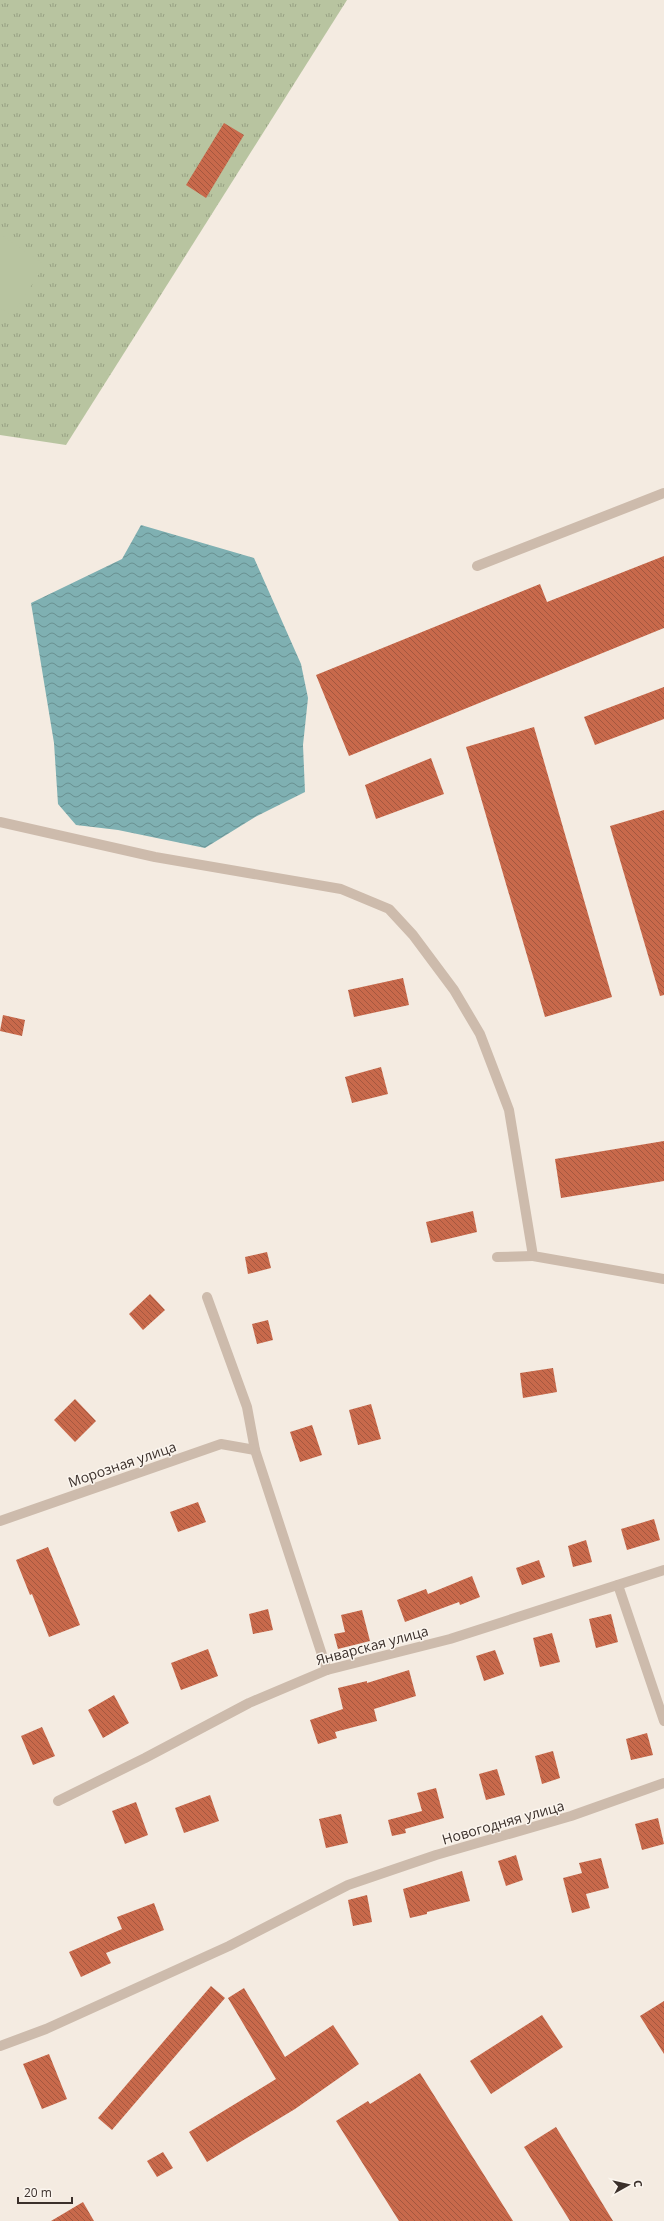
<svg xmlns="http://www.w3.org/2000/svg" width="664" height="2221" font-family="'Open Sans',sans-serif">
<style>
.grass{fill:url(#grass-tufts)}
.pitch{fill:#b8c4a0}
.water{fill:url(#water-waves)}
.building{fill:url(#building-back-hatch)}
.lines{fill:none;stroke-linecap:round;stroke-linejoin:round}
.minor{stroke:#cdbbac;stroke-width:10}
.labels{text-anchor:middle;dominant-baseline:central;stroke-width:3;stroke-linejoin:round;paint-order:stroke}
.street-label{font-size:14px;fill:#3b302b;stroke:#fbf5ee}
</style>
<defs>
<pattern id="grass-tufts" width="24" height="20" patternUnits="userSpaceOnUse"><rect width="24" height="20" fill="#b8c4a0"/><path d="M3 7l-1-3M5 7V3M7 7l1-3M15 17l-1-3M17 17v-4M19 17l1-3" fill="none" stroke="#97a083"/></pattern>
<pattern id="water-waves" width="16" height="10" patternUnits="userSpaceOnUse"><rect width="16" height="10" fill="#7fb0b2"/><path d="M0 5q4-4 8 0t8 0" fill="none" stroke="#699091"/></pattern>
<pattern id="building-back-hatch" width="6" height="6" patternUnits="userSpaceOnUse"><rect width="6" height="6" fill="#c8694b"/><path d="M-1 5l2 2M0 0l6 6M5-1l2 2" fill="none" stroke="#a4573f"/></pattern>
</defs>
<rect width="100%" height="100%" fill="#f4ebe1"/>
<!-- grass -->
<path class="grass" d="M0 0H347L66 445 0 435Z"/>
<!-- pitch -->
<path class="pitch" d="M0 234 45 265 12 315 0 308Z"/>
<!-- water -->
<path class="water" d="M141 525 254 558 301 664 308 698 303 745 305 792 257 816 205 848 118 830 76 825 58 804 54 743 31 603 122 559Z"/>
<!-- building -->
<g class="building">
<path d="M224 123 244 135 206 198 186 185Z"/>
<path d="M664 556V628L349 756 316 675 540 584 547 602Z"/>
<path d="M664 687V719L595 745 584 717Z"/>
<path d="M534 727 612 997 545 1017 466 747Z"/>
<path d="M431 758 444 794 376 819 365 785Z"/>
<path d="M664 810V995L660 996 610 826Z"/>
<path d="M403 978 409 1005 354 1017 348 990Z"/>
<path d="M3 1015 25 1020 22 1036 0 1031Z"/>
<path d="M381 1067 388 1094 352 1103 345 1077Z"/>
<path d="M664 1141V1181L561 1198 555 1159Z"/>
<path d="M473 1211 477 1232 431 1243 426 1222Z"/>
<path d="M267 1252 271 1268 248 1274 245 1257Z"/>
<path d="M150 1294 165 1310 143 1330 129 1314Z"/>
<path d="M268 1320 273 1340 257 1344 252 1324Z"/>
<path d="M553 1368 557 1392 523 1398 520 1373Z"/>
<path d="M75 1399 96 1421 75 1442 54 1420Z"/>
<path d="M371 1404 381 1439 358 1445 349 1410Z"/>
<path d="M312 1425 322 1455 300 1462 290 1432Z"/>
<path d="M198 1502 206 1522 178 1532 170 1512Z"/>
<path d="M654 1519 660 1540 627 1550 621 1529Z"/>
<path d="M586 1540 592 1562 573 1567 568 1546Z"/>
<path d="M48 1547 80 1625 49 1637 32 1594 30 1595 16 1560Z"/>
<path d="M539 1560 545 1577 522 1585 516 1568Z"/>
<path d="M472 1576 480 1597 460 1605 459 1602 405 1622 397 1600 426 1589 428 1594Z"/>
<path d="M268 1609 273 1630 253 1634 249 1614Z"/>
<path d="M362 1610 370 1641 338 1649 334 1634 345 1632 341 1615Z"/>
<path d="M611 1614 618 1642 596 1648 589 1619Z"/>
<path d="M552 1633 560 1662 540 1667 533 1638Z"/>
<path d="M208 1649 218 1676 181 1690 171 1663Z"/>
<path d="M495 1650 504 1674 484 1681 476 1656Z"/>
<path d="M409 1670 416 1696 374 1709 377 1721 335 1732 337 1738 318 1744 310 1720 343 1709 338 1688 367 1681V1683Z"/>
<path d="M114 1695 129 1723 103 1738 88 1710Z"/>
<path d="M42 1727 55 1756 33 1765 21 1736Z"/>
<path d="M647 1733 653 1755 631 1760 626 1739Z"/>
<path d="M553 1751 560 1778 542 1784 535 1756Z"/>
<path d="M497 1769 505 1795 486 1800 479 1774Z"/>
<path d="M436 1788 444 1818 405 1829 406 1833 392 1836 388 1820 422 1811 417 1793Z"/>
<path d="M210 1795 219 1821 184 1833 175 1808Z"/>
<path d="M136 1802 148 1835 125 1844 112 1811Z"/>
<path d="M341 1814 348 1843 326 1848 319 1819Z"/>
<path d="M658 1818 664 1844 642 1850 635 1824Z"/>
<path d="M516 1855 523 1880 506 1886 498 1861Z"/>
<path d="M601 1858 609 1888 586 1894 590 1908 572 1913 563 1878 582 1873 579 1863Z"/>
<path d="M462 1871 470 1901 427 1912V1914L410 1918 403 1889Z"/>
<path d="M367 1895 372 1922 353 1926 348 1900Z"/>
<path d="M154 1903 164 1930 106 1953 111 1963 81 1977 69 1952 122 1929 117 1917Z"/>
<path d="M211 1986 225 1998 112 2130 98 2118Z"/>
<path d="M244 1988 285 2057 333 2025 359 2064 295 2109 207 2162 189 2132 276 2079 228 1998Z"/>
<path d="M664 2001V2054L640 2016Z"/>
<path d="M542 2015 563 2047 491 2094 470 2061Z"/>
<path d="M49 2054 67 2099 42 2109 23 2064Z"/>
<path d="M420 2073 513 2221H399L336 2121 368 2101 370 2104Z"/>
<path d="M556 2127 613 2221H570L524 2147Z"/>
<path d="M163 2152 173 2168 157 2177 147 2161Z"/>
<path d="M83 2202 94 2221H51Z"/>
</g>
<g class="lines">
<!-- minor -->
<g class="minor">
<path d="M477 566 664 493"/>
<path d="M0 822 155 857 341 889 389 909 413 935 454 990 480 1034 509 1110 533 1256 664 1279"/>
<path d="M497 1257 533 1256"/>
<path d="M207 1297 247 1407 255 1450 327 1670"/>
<path d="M0 1521 221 1444 255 1450"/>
<path d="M618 1585 664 1721"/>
<path d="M58 1801 145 1758 249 1703 327 1670 450 1639 664 1570"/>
<path d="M0 2046 46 2029 229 1946 348 1885 436 1855 571 1816 664 1783"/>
</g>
</g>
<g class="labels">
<!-- street labels -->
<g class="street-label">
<text transform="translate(122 1464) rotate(-19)">Морозная улица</text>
<text transform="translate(372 1645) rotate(-15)">Январская улица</text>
<text transform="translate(503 1822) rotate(-16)">Новогодняя улица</text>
</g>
</g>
<!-- north arrow -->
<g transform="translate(628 2185) rotate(82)" stroke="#fbf5ee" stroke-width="3" paint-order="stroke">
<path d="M0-3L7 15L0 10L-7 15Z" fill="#3b302b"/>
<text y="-6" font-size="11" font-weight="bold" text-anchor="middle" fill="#3b302b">С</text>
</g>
<!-- scale -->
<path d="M18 2197v6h54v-6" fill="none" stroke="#3b302b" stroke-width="2"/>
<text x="24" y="2197" font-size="12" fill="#3b302b" stroke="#fbf5ee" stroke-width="3" paint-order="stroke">20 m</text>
</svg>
